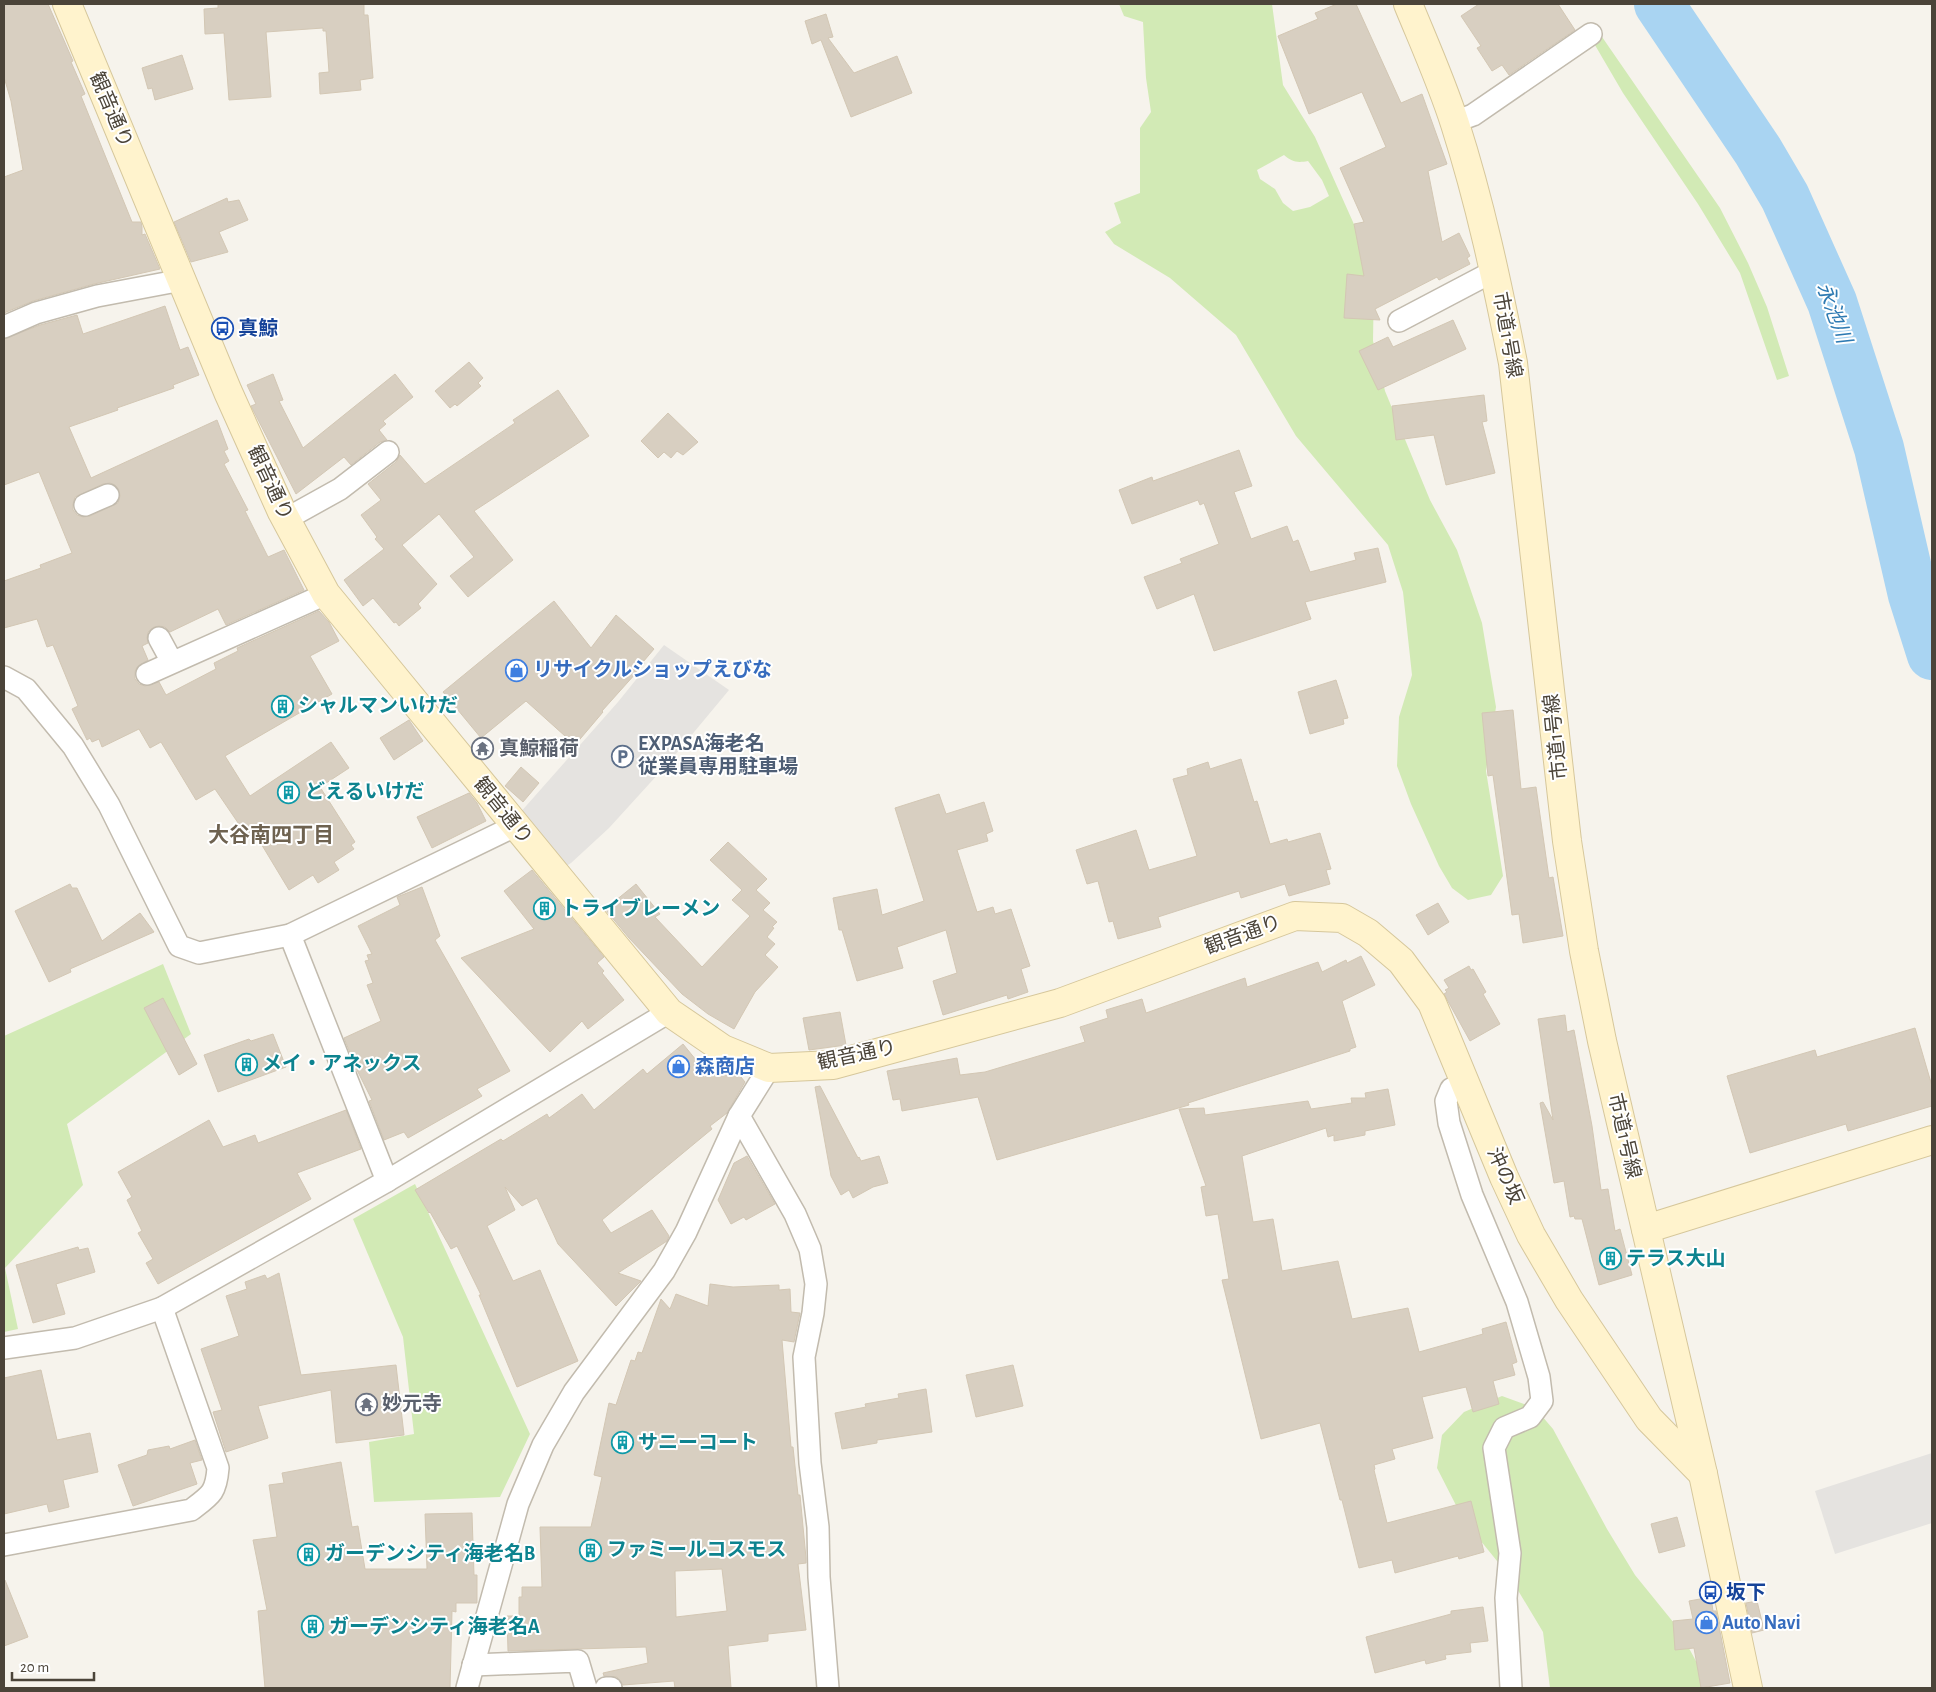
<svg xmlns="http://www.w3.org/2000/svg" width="1936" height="1692" font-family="'Alegreya Sans','Noto Sans JP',sans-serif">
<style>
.green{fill:#d2eab5;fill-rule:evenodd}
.parking{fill:#e5e3e0}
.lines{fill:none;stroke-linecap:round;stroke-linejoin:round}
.river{stroke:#a9d4f2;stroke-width:50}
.building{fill:#d8cfc1;stroke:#d3c7b4;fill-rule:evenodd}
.street-casing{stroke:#c2bbae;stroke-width:24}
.secondary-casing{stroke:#d6c79b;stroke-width:30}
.street{stroke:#fff;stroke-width:21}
.secondary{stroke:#fff3cd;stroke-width:28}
.labels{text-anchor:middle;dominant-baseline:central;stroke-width:4;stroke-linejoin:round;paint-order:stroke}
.street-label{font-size:20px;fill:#4b4439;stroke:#fff}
.transit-label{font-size:20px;font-weight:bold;fill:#164399;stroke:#fff;text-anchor:start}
.shop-label{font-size:20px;font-weight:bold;fill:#366cbe;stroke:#fff;text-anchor:start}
.culture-label{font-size:20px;font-weight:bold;fill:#0d838f;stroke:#fff;text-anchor:start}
.service-label{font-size:20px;font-weight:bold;fill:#4e5e75;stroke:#fff;text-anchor:start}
.worship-label{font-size:20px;font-weight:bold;fill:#5b616d;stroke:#fff;text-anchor:start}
.water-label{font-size:21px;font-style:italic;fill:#2e7ab2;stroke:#fff}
.neighbourhood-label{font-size:21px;font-weight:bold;fill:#6e6250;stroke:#fff}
</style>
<rect width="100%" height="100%" fill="#f6f3ec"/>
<!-- green -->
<g class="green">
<path d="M1119 4H1272L1283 85 1315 137 1357 231 1374 279 1373 341 1385 391 1430 500 1457 550 1482 623 1496 707 1486 771 1503 876 1491 895 1468 900 1452 888 1439 866 1411 804 1397 766 1399 717 1412 675 1403 592 1388 545 1296 436 1236 335 1170 278 1114 244 1105 232 1121 223 1114 203 1140 193V128L1151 112 1146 78 1143 22 1124 16ZM1284 155C1292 162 1297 163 1308 161L1322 180 1329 196 1310 207 1293 211 1283 203 1275 189 1260 179 1257 170Z"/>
<path d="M1600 34 1720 208 1748 263 1767 307 1789 376 1777 380 1740 273 1698 204 1623 93 1592 40Z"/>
<path d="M163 964 191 1034 67 1124 83 1185 5 1268 18 1329 4 1332V1036Z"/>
<path d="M415 1184 530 1434 500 1497 374 1502 369 1442 414 1434 403 1337 353 1219Z"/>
<path d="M1502 1396 1535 1408 1553 1429 1607 1529 1635 1575 1678 1628 1697 1663 1702 1688H1550L1543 1632 1510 1577 1463 1519 1437 1468 1442 1435 1464 1412Z"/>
</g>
<!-- parking -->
<g class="parking">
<path d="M664 645 729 690 670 761 609 828 571 863 563 868 519 814 618 702Z"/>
<path d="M1932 1453V1523L1835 1554 1815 1491Z"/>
</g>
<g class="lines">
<!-- river -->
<path class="river" d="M1659 4 1758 151 1785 197 1832 302 1879 448 1913 595 1932 655"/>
</g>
<!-- building -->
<g class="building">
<path d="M4 4H48L73 61 71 62 85 94 81 96 132 222H141L142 227V235L145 234 160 269 94 284 33 301 4 313V177L23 170 11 101 4 77Z"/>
<path d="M218 4H364V15H368L373 78 360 80 361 90 320 94 319 73 329 72 326 31H323V28L266 32 271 97 229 100 224 33 205 34 204 9 218 8Z"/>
<path d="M1337 4H1356L1401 103 1422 94 1447 164 1428 171 1442 242 1459 233 1470 256 1467 258 1470 264 1439 280 1437 277 1375 309 1380 320 1344 318 1347 274 1364 276 1354 224 1364 222 1340 168 1386 147 1362 92 1309 114 1278 36 1318 19 1315 13Z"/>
<path d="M1479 4H1558L1575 30 1509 75 1502 65 1492 71 1477 48 1481 46 1461 16Z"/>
<path d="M826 14 833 37 828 38 854 73 897 56 912 93 851 117 821 40 812 44 805 21Z"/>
<path d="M182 55 193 89 155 100 152 88 148 89 142 68Z"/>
<path d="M227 198 228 202 239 200 248 220 219 232 228 252 191 262 174 222Z"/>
<path d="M165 306 180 350 188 347 199 375 173 385 174 388 117 408 118 410 69 427 91 478 217 420 228 449 224 451 229 461 224 464 248 510 245 511 268 557 284 550 304 590 226 625 218 609 170 632 165 627 159 626 154 627 148 632 147 638 148 643 142 646 148 660 137 667 135 672V679L139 684 145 686 159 682 166 695 216 669 214 663 238 651 237 648 319 611 329 622 339 641 310 656 332 694 225 756 250 796 331 742 349 768 320 787 355 842 351 845 354 849 334 862 339 870 318 883 313 875 289 890 254 832 247 836 215 789 196 800 161 742 150 748 139 729 102 747 99 739 92 742 90 738 87 740 72 709 78 706 53 645 47 647 37 619 4 628V581L41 568 40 565 72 553 39 472 4 485V339L40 325 77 315 83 334ZM103 484 110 483 115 485 119 490 120 496 118 503 90 516 83 517 77 515 73 510V504L75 497Z"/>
<path d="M1453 320 1466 349 1378 390 1359 351 1388 337 1393 347Z"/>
<path d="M469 362 483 378 478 383 481 386 457 406 455 404 450 408 435 391Z"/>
<path d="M273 374 283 400 279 401 303 448 395 374 413 397 383 421 386 424 379 430 387 440 380 442 351 465 344 457 296 494 251 406 256 404 247 385Z"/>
<path d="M558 390 589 436 474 511 513 560 468 597 450 576 474 557 439 514 402 545 437 584 418 604 421 608 399 626 396 622 394 623 373 598 363 606 344 580 384 549 375 539 377 537 361 515 381 500 368 484 396 462 400 455 425 484 515 423 513 420Z"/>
<path d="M1484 395 1487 421 1482 422 1495 473 1446 485 1434 435 1396 440 1392 406Z"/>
<path d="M668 413 698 442 683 455 677 451 671 458 664 452 658 458 641 441Z"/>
<path d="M1239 450 1252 486 1234 492 1251 539 1287 526 1293 542 1298 540 1310 572 1356 560 1354 553 1378 548 1386 582 1305 602 1311 619 1214 651 1194 594 1157 609 1144 577 1182 563 1180 559 1219 544 1204 503 1200 505 1198 500 1132 524 1119 490 1152 477 1153 481Z"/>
<path d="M554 601 591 648 616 615 654 649 643 662 645 663 602 711 603 712 575 745 526 701 481 738 443 692Z"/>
<path d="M1336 680 1348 718 1343 719 1344 724 1310 734 1298 692Z"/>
<path d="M1513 710 1521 789 1536 787 1549 878 1553 877 1563 936 1523 943 1519 914 1512 915 1493 775 1488 776 1482 713Z"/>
<path d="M409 720 423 741 394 760 380 738Z"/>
<path d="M1241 759 1254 802 1257 801 1270 844 1287 839 1288 842 1320 833 1331 869 1326 870 1330 884 1289 896 1285 884 1241 898 1239 891 1158 917 1161 927 1118 939 1113 921 1109 922 1098 881 1087 884 1076 850 1136 830 1149 870 1197 856 1173 779 1188 775 1187 769 1208 762 1210 769Z"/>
<path d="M521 767 539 783 523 802 505 786Z"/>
<path d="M469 793 477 803 486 821 432 848 417 817Z"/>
<path d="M939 794 946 814 984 802 993 831 986 834 988 841 957 850 977 912 993 907 995 914 1011 909 1030 966 1021 969 1028 992 1008 999 1007 995 943 1015 933 981 957 973 946 930 897 947 903 968 857 981 842 930H839L833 898 877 889 882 915 924 901 895 808Z"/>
<path d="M728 842 767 879 756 890 770 903 763 910 777 922 772 927 774 928 767 937 775 944 765 955 778 967 755 992 734 1029 708 1014 682 994 629 938 605 909 636 884 660 914 655 917 702 967 750 916 732 900 742 890 710 860Z"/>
<path d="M532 870 604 957 597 963 604 971 602 973 624 1000 588 1029 582 1021 550 1052 461 958 534 929 504 891Z"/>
<path d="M70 884 72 888H77L102 941 140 913 154 932 70 969 71 972 49 982 15 911Z"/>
<path d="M422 887 440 936 435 940 510 1071 477 1089 482 1096 408 1138 404 1132 384 1140 369 1101 372 1100 357 1070 344 1038 381 1021 367 985 373 983 365 961 369 960 367 955 372 954 358 926 400 905 397 897Z"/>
<path d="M1438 903 1449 922 1428 935 1416 915Z"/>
<path d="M1361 956 1375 985 1342 1001 1356 1047 1350 1049V1051L1188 1103 1189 1105 997 1160 978 1097 902 1111 900 1099 893 1100 887 1071 957 1058 960 1075 985 1072 1085 1042 1080 1027 1108 1018 1106 1010 1142 999 1146 1013 1245 978 1247 987 1318 962 1322 972 1346 960 1347 963Z"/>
<path d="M1469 966 1471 970 1473 969 1486 992 1483 994 1500 1024 1470 1041 1444 994 1447 992 1445 990 1449 988 1444 980Z"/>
<path d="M163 998 197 1064 179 1075 144 1008Z"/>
<path d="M840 1012 846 1045 809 1050 803 1018Z"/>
<path d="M1565 1015 1567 1032 1574 1030 1592 1126 1601 1190 1608 1189 1615 1231 1620 1229 1632 1275 1599 1285 1582 1219H1575L1574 1216 1570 1217 1564 1181 1554 1183 1540 1103 1543 1102 1553 1120 1538 1019Z"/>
<path d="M1915 1028 1932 1086V1106L1848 1131 1846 1124 1750 1153 1727 1076 1815 1050 1817 1057Z"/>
<path d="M273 1034 286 1067 218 1092 204 1055 249 1039 251 1041Z"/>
<path d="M683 1044 705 1071 715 1062 736 1071 745 1082 727 1113 710 1126 712 1129 602 1220 611 1233 652 1210 669 1236 667 1241 618 1273 641 1281 616 1306 558 1244 537 1198 522 1206 505 1187 515 1210 487 1226 513 1281 540 1270 578 1361 517 1387 479 1295H481L457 1246 451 1249 430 1212 429 1213 415 1190 501 1139 503 1141 547 1114 549 1118 582 1094 594 1110 643 1069 647 1074Z"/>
<path d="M820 1086 858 1158 859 1157 861 1161 879 1156 888 1183 873 1187 853 1198 849 1190 841 1195 831 1176 815 1087Z"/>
<path d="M1388 1089 1395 1125 1365 1131V1135L1334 1141V1135L1328 1137 1326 1128 1242 1156 1253 1222 1273 1219 1282 1271 1338 1261 1352 1319 1408 1308 1419 1352 1483 1334 1482 1329 1506 1322 1517 1362 1512 1364 1515 1375 1493 1381 1499 1404 1473 1412 1466 1387 1422 1397 1433 1438 1392 1449 1395 1459 1374 1465 1375 1469 1374 1470 1387 1523 1471 1501 1484 1552 1459 1559 1458 1556 1395 1573 1392 1560 1359 1568 1342 1500H1340L1320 1423 1261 1439 1222 1280 1229 1279 1218 1214 1206 1216 1201 1187 1206 1186 1179 1109 1204 1108 1205 1115 1308 1101 1311 1109 1352 1103 1351 1098H1366L1365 1093Z"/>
<path d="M346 1110 361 1149 297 1173 311 1199 158 1284 146 1263 153 1259 138 1233 142 1231 127 1200 132 1197 118 1172 209 1120 223 1147 255 1135 258 1143Z"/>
<path d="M747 1156 775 1204 746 1220 744 1217 731 1224 718 1200 734 1163Z"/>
<path d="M78 1247 79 1250 88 1248 95 1272 56 1284 65 1314 33 1323 16 1265Z"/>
<path d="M279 1273 301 1375 396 1365 404 1435 336 1443 331 1390 258 1406 268 1438 226 1452 213 1412 222 1410 201 1349 239 1336 226 1296 247 1289 245 1282 265 1275 267 1279Z"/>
<path d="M710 1284 733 1287 779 1285V1290L790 1289 791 1312 800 1313 794 1342 782 1340 791 1447H793L798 1495H800L806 1558V1563L798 1564 806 1630 768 1634V1641L728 1646 731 1688H675L674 1681 623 1685 617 1677 604 1676 603 1673 648 1663 646 1647 508 1651 507 1616H519V1597H522V1587H542L540 1527H591L602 1477 594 1475 609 1403 616 1405 631 1360 635 1361 638 1352 642 1353 661 1299 670 1309 676 1294 708 1306ZM722 1569 727 1611 676 1617 675 1571Z"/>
<path d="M1013 1365 1023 1406 976 1417 966 1375Z"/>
<path d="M41 1370 57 1440 90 1433 98 1472 63 1480 69 1507 49 1512 47 1504 4 1514V1378Z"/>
<path d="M926 1389 932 1432 877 1440V1443L842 1449 835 1413 866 1407 865 1404 899 1398 898 1394Z"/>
<path d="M195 1440 202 1460 190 1463 197 1484 133 1506 118 1465 147 1455 148 1450 169 1446 170 1449Z"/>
<path d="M341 1462 352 1527 358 1526 365 1569H427L425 1514 472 1513 474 1575H477V1603H456V1612L452 1611 450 1688H265L258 1611 267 1610 253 1540 277 1537 269 1485 284 1483 282 1473Z"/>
<path d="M1677 1517 1685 1546 1659 1553 1651 1524Z"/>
<path d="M4 1580H5L28 1637 4 1646Z"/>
<path d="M1711 1597 1713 1611H1716L1730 1683 1701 1688 1694 1648 1675 1650 1673 1621 1693 1619 1689 1601Z"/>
<path d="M1757 1601 1764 1630 1752 1633 1746 1603Z"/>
<path d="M1483 1607 1488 1641 1470 1643 1471 1652 1445 1655 1446 1659 1426 1664 1425 1660 1375 1673 1366 1637 1451 1614V1611Z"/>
</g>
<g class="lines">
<defs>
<g id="street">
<path d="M1454 122 1473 115 1591 34"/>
<path d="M1399 321 1494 271"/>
<path d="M4 327 36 313 97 296 182 280"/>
<path d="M85 505 108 495"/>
<path d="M286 519 340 489 388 452"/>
<path d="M159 638 172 662"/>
<path d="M147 674 326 594"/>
<path d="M4 677 26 689 73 746 109 805 179 946 199 953 290 935 515 826"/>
<path d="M290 935 387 1181"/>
<path d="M1465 1083 1451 1089 1446 1101 1449 1123 1472 1195 1517 1302 1539 1377 1542 1401 1530 1417 1504 1428 1494 1448 1510 1553 1506 1598 1511 1688"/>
<path d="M739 1116 795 1214 810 1249 816 1284 813 1313 804 1357 810 1463 818 1527 819 1577 828 1688"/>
<path d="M4 1348 75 1338 162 1308 387 1181 669 1012"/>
<path d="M4 1545 191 1510C211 1495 216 1493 218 1468L162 1308"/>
<path d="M473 1665 578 1661 586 1688"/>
<path d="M467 1688 518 1504 543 1445 574 1392 664 1271 686 1232 739 1116 769 1068"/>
<path d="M606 1688H611"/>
</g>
<g id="secondary">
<path d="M67 4 228 392 282 512 326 594 669 1012 723 1049 769 1068 833 1065 1060 1003 1295 916 1342 918 1368 933 1401 961 1432 1003 1504 1177 1531 1235 1569 1300 1649 1419 1703 1474"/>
<path d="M1408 4C1424 43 1442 83 1455 124 1480 202 1497 282 1513 363L1567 841 1584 951 1602 1041 1703 1474 1748 1688"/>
<path d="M1646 1229 1932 1140"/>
</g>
</defs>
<!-- street casing -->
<use href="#street" class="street-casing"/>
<!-- secondary casing -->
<use href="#secondary" class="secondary-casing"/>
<!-- street -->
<use href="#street" class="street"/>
<!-- secondary -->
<use href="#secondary" class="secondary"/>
</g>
<!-- icons -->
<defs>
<symbol id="bus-ring" viewBox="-11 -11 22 22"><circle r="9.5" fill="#fff" stroke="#1a4fb4" stroke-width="1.5"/><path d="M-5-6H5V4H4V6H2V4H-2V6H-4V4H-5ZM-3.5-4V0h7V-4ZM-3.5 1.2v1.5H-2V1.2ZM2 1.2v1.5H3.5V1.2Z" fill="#1a4fb4"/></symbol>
<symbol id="shop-ring" viewBox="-11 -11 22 22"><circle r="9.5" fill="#fff" stroke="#3f7fe0" stroke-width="1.5"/><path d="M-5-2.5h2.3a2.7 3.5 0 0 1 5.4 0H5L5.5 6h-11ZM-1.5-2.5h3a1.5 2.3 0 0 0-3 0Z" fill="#3f7fe0"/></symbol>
<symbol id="building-ring" viewBox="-11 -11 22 22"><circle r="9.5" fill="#fff" stroke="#0f9aa8" stroke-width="1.5"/><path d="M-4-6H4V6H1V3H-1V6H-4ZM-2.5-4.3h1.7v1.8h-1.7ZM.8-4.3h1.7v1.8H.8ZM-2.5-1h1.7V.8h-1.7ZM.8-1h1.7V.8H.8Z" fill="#0f9aa8"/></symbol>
<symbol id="temple-ring" viewBox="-11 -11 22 22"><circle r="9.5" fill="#fff" stroke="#6b7280" stroke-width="1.5"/><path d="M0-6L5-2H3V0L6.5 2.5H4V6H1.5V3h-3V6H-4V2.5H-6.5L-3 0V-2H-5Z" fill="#6b7280"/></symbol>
<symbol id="parking-ring" viewBox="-11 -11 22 22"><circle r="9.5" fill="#fff" stroke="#5c6f8a" stroke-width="1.5"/><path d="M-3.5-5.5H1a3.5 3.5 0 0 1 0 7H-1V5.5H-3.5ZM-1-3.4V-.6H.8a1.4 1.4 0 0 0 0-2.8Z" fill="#5c6f8a"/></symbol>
</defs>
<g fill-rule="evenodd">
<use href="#bus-ring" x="210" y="316" width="25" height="25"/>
<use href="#shop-ring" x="504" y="658" width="25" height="25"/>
<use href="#building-ring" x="270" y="694" width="25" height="25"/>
<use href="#temple-ring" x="470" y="736" width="25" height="25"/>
<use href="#parking-ring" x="610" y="744" width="25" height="25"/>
<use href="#building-ring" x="276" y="780" width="25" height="25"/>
<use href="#building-ring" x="532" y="896" width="25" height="25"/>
<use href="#building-ring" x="234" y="1052" width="25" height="25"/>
<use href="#shop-ring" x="666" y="1054" width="25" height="25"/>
<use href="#building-ring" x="1598" y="1246" width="25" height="25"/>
<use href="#temple-ring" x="354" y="1392" width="25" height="25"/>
<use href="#building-ring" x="610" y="1430" width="25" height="25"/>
<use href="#building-ring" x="578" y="1538" width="25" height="25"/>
<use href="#building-ring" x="296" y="1542" width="25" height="25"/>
<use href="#bus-ring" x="1698" y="1580" width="25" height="25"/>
<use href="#shop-ring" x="1694" y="1610" width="25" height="25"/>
<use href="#building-ring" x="300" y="1614" width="25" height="25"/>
</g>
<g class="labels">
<!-- street labels -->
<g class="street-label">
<text transform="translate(111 110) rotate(67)">観音通り</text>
<text transform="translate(1507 335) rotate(80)">市道1号線</text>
<text transform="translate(270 483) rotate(65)">観音通り</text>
<text transform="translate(1556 737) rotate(-96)">市道1号線</text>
<text transform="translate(503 811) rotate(51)">観音通り</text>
<text transform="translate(1243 935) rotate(-20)">観音通り</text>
<text transform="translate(857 1055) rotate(-12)">観音通り</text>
<text transform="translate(1624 1136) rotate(77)">市道1号線</text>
<text transform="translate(1505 1176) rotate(66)">沖の坂</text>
</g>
<!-- transit labels -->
<g class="transit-label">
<text x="238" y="329">真鯨</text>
<text x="1726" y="1593">坂下</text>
</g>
<!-- shop labels -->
<g class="shop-label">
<text x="533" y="670">リサイクルショップえびな</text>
<text x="695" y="1067">森商店</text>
<text x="1722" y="1623">Auto Navi</text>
</g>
<!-- culture labels -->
<g class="culture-label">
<text x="298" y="706">シャルマンいけだ</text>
<text x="305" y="792">どえるいけだ</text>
<text x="561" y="909">トライブレーメン</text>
<text x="262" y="1064">メイ・アネックス</text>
<text x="1626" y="1259">テラス大山</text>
<text x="638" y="1443">サニーコート</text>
<text x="607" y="1550">ファミールコスモス</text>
<text x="325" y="1554">ガーデンシティ海老名B</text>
<text x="329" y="1627">ガーデンシティ海老名A</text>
</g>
<!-- service labels -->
<g class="service-label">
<text x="638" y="744">EXPASA海老名<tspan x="638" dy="23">従業員専用駐車場</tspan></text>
</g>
<!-- worship labels -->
<g class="worship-label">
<text x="499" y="749">真鯨稲荷</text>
<text x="382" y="1404">妙元寺</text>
</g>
<!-- water labels -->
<g class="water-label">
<text transform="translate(1834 313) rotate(70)">永池川</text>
</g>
<!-- neighbourhood labels -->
<g class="neighbourhood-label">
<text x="271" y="835">大谷南四丁目</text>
</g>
</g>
<!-- border -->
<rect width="1936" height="1692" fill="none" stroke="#4b4439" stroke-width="10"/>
<!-- scale -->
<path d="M12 1672v8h82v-8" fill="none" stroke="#4b4439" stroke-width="2.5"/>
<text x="20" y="1672" font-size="15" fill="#4b4439" stroke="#ffffff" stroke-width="4" paint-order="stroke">20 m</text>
</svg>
